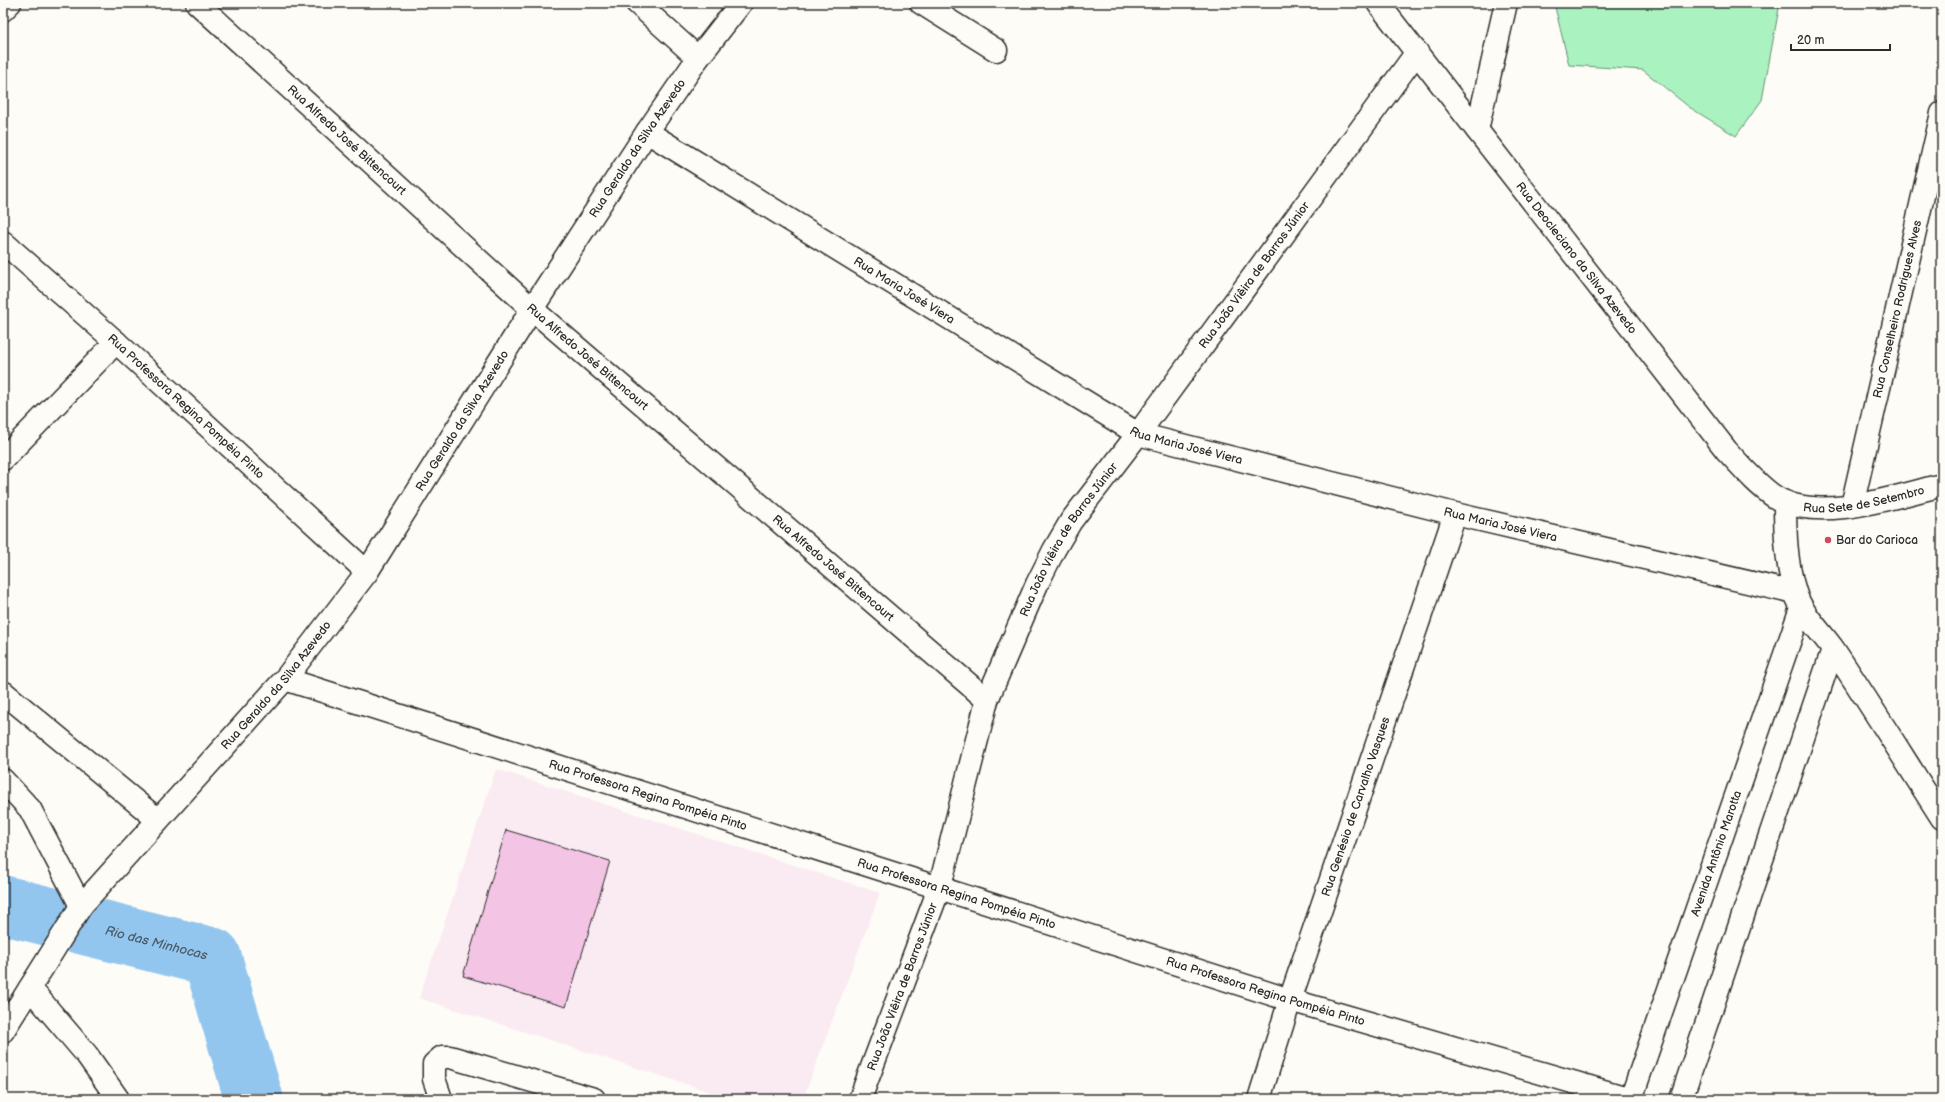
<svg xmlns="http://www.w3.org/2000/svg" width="1945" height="1102" font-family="'Balsamiq Sans',sans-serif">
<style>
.built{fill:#faebf2}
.green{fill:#aaf2bf;stroke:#6a8e75}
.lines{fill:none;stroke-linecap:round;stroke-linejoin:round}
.river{stroke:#92c6ef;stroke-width:59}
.building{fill:#f4c4e5;stroke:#2b2b2b}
.street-casing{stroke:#2b2b2b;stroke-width:25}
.secondary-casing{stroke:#2b2b2b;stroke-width:25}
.street{stroke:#fdfcf7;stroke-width:22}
.secondary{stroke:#fdfcf7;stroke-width:22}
.poi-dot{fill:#d1495b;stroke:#fdfcf7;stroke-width:1.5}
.labels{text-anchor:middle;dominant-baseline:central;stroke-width:3;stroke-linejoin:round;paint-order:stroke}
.street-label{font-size:12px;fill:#2b2b2b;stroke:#fdfcf7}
.poi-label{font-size:12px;fill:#2b2b2b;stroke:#fdfcf7;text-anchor:start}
.water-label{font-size:13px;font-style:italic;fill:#4a5a66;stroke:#fdfcf7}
</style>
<rect width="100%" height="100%" fill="#fdfcf7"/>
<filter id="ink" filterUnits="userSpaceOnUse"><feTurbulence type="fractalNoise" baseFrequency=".025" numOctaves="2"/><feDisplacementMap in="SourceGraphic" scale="8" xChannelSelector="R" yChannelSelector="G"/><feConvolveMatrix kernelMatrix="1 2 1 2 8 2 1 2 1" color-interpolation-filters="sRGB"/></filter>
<g filter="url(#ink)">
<!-- built -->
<path class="built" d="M496 769 880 893 803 1099H732L419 998Z"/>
<!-- green -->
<path class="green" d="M1554 3H1780L1762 100 1736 136 1689 107 1643 70 1569 65Z"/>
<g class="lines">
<!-- river -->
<path class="river" id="s1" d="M3 905 212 957 254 1099"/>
</g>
<!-- building -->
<path class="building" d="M506 830 610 861 566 1007 463 976Z"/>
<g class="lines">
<defs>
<g id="street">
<path id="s2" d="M197 3 532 309 987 700"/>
<path d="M637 3 698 58"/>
<path d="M921 3 996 50"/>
<path d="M3 10 10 3"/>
<path d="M1477 130 1506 3"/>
<path id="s3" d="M647 132 1138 434 1455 514 1795 593"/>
<path id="s4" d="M3 242 116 342 367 572"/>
<path d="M3 459 116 342"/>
<path d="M1785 502C1785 533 1786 563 1795 592 1802 615 1821 631 1834 650 1871 705 1906 762 1942 818"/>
<path id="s5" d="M1852 506 1942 113"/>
<path id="s6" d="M285 679 1290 1000 1631 1099"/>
<path d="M3 692 158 820"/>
<path d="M3 780 30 809 81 906"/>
<path d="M30 988 87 1055 118 1099"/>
<path id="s7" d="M3 1031 81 906 285 679 367 572 532 309 647 132 698 58 741 3"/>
<path d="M441 1099 434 1079V1064L442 1057H450L594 1099"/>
<path id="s8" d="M860 1099 940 886 987 700 1037 584 1054 550 1071 521 1138 434 1417 52"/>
<path id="s9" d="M1259 1099 1290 1000 1455 514"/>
<path id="s10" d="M1631 1099 1801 608"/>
<path d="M1681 1099 1833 649"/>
</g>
<g id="secondary">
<path id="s11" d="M1378 3 1727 451C1742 467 1757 485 1775 497 1817 524 1897 496 1942 485"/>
</g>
</defs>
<!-- street casing -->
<use href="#street" class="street-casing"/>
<!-- secondary casing -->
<use href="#secondary" class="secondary-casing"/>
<!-- street -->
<use href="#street" class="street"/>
<!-- secondary -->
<use href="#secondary" class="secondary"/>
</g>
</g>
<!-- markers -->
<circle class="poi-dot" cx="1828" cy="540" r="4"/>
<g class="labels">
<!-- street labels -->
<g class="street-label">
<text stroke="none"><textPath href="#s2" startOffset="203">Rua Alfredo José Bittencourt</textPath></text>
<text stroke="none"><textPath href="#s7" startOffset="1090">Rua Geraldo da Silva Azevedo</textPath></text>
<text stroke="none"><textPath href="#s11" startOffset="323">Rua Deocleciano da Silva Azevedo</textPath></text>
<text stroke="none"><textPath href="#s8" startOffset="924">Rua João Viêira de Barros Júnior</textPath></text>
<text stroke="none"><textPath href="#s3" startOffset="302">Rua Maria José Viera</textPath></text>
<text stroke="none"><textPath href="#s5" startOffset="202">Rua Conselheiro Rodrigues Alves</textPath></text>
<text stroke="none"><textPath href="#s2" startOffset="527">Rua Alfredo José Bittencourt</textPath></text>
<text stroke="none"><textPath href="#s4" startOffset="246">Rua Professora Regina Pompéia Pinto</textPath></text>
<text stroke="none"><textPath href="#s7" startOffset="766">Rua Geraldo da Silva Azevedo</textPath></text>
<text stroke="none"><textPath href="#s3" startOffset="626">Rua Maria José Viera</textPath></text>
<text stroke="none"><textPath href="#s11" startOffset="726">Rua Sete de Setembro</textPath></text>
<text stroke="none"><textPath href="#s3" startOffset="950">Rua Maria José Viera</textPath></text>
<text stroke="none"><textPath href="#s8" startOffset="600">Rua João Viêira de Barros Júnior</textPath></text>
<text stroke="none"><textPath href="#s2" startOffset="851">Rua Alfredo José Bittencourt</textPath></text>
<text stroke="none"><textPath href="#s7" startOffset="442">Rua Geraldo da Silva Azevedo</textPath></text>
<text stroke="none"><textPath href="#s6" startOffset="381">Rua Professora Regina Pompéia Pinto</textPath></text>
<text stroke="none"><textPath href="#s9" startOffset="308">Rua Genésio de Carvalho Vasques</textPath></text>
<text stroke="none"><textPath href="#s10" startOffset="260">Avenida Antônio Marotta</textPath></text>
<text stroke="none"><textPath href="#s6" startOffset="705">Rua Professora Regina Pompéia Pinto</textPath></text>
<text stroke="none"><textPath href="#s8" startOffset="120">Rua João Viêira de Barros Júnior</textPath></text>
<text stroke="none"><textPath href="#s6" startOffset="1029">Rua Professora Regina Pompéia Pinto</textPath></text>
</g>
<!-- poi labels -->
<g class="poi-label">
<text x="1836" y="540">Bar do Carioca</text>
</g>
<!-- water labels -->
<g class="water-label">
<text stroke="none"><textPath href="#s1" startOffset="158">Rio das Minhocas</textPath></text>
</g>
</g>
<!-- margin -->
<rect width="1945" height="1102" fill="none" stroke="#fdfcf7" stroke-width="16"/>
<rect x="8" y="8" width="1929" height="1086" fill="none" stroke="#2b2b2b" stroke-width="1.5" filter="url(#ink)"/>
<!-- scale -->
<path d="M1791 44v6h99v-6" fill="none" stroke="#2b2b2b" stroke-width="2"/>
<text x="1797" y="44" font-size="12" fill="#2b2b2b" stroke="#fdfcf7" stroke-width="3" paint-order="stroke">20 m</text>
</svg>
